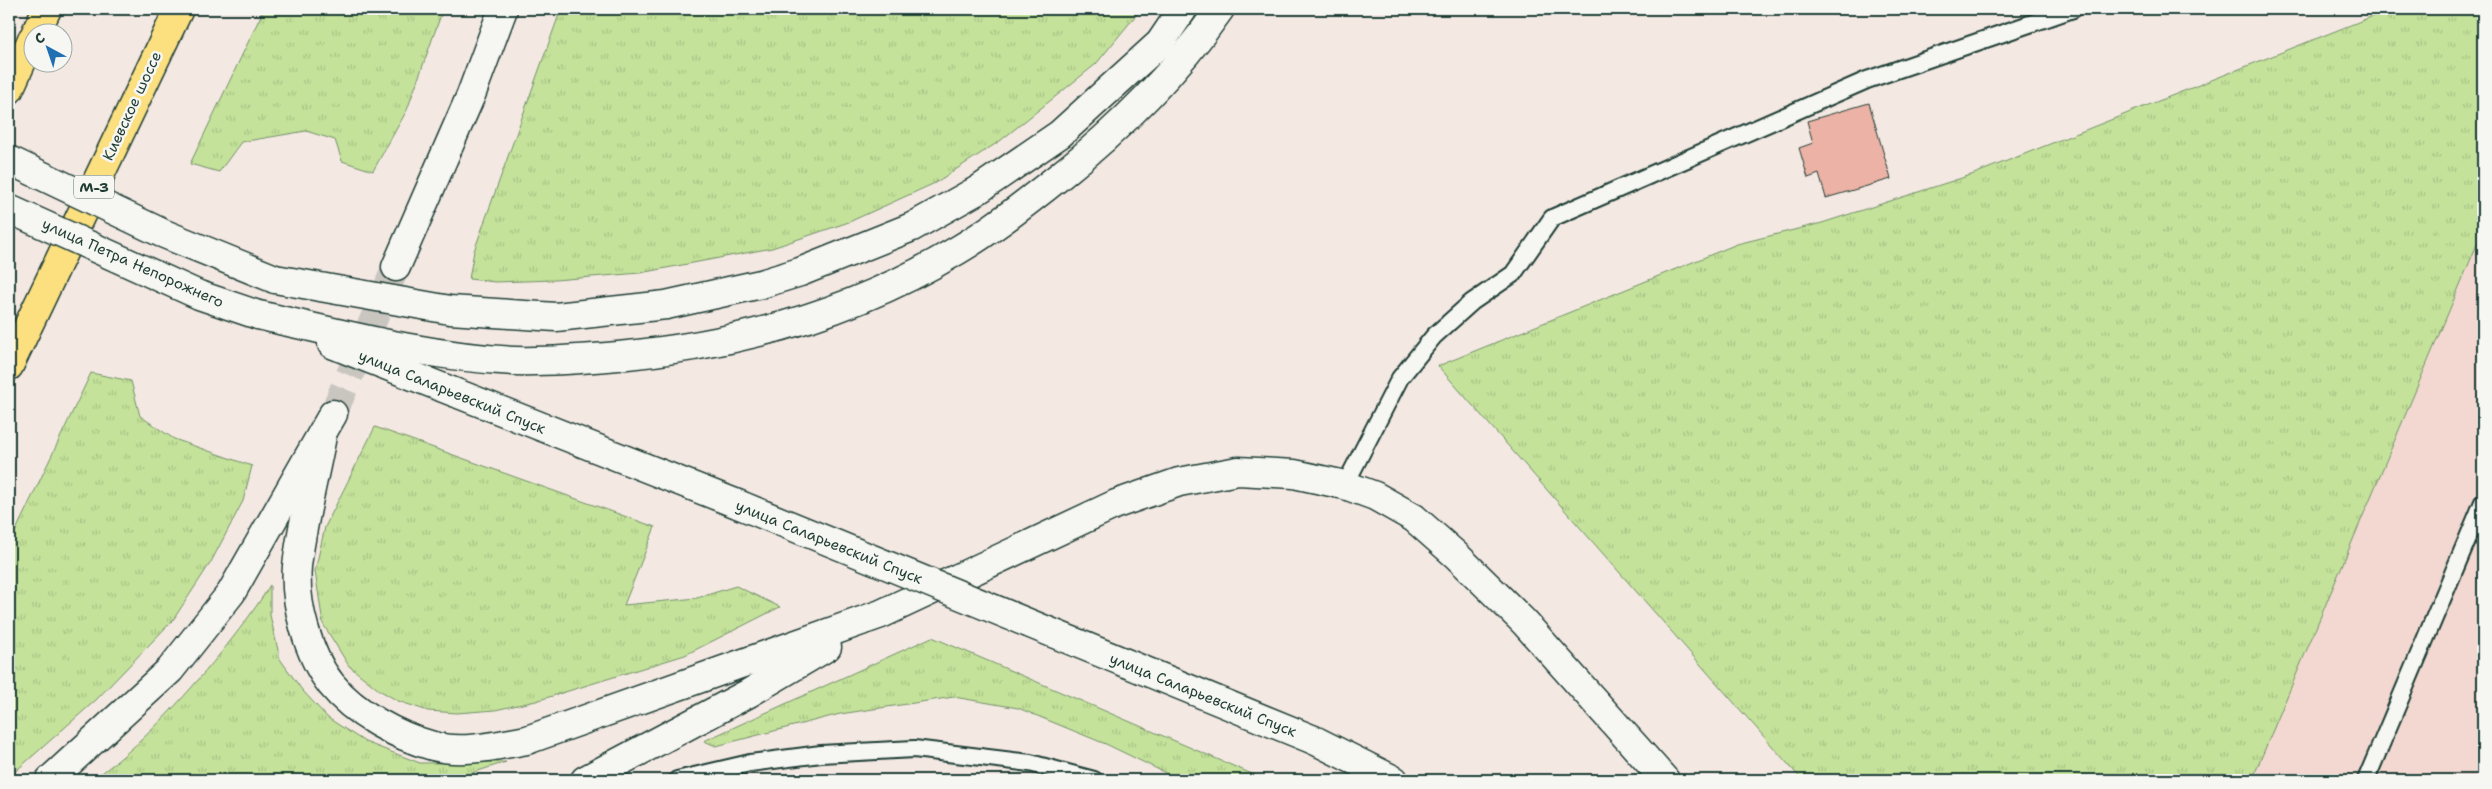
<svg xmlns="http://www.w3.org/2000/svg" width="2492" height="789" font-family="'Shantell Sans',sans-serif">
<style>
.built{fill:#f2d8d0}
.grass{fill:url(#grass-tufts);stroke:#729067}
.building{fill:#ecb2a5;stroke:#1f3d34}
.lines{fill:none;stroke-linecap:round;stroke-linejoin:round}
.secondary-tunnel{stroke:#c9c6c0;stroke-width:28;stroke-dasharray:28 14;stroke-linecap:butt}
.lane-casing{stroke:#1f3d34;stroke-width:20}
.secondary-casing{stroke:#1f3d34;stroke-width:31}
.highway-casing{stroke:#1f3d34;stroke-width:31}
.lane{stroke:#f6f6f2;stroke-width:16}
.secondary{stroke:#f6f6f2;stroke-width:28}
.highway{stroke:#fce080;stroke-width:28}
.secondary-bridge-casing{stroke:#1f3d34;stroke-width:31;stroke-linecap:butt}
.secondary-bridge{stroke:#f6f6f2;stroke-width:28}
.labels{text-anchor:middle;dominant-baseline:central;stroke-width:5;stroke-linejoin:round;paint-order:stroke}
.shield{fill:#f6f6f2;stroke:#60746d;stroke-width:1}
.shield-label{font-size:14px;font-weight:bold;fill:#1f3d34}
.street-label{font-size:15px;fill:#1f3d34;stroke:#f6f6f2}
</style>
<defs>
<pattern id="grass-tufts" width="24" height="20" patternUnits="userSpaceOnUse" patternTransform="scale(1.25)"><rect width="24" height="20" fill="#c4e29a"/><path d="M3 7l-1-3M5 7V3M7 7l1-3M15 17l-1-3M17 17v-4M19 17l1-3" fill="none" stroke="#a8c385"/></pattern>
</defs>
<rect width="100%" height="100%" fill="#f4e8e3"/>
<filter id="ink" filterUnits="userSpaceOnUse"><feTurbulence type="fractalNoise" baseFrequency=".02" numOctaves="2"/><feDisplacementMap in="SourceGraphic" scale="10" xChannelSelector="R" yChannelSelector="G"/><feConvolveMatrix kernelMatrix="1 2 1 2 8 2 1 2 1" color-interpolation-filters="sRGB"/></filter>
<g filter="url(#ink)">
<!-- built -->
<path class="built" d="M2483 230V780H2252Z"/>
<!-- grass -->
<g class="grass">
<path d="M264 9H443L407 110 373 171 342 161 335 140 306 131 241 142 219 172 190 164Z"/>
<path d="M561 9H1141L1096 64 1000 141 935 183 849 222 772 248 640 273 555 280 495 282 469 279 474 251Z"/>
<path d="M2391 9H2483V230L2252 780H1802L1438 366 1737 244 1822 223 1974 174Z"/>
<path d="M91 373 131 381 140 416 174 439 252 466 243 501 211 562 173 620 96 700 9 777V545Z"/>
<path d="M375 427 655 527 624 605 697 598 736 586 780 607 685 655 536 701 495 710 457 713 428 711 398 701 379 690 349 666 323 624 315 571 325 527Z"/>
<path d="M270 585V615L280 659 302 690 328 718 365 742 420 763 506 762 450 780H234L211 776 92 780C141 746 182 700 220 654 238 631 255 610 270 585Z"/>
<path d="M932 637 1266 780H1180L1108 745 1018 708 954 697 840 714 716 746 704 741Z"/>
</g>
<!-- building -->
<path class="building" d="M1869 103 1891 179 1826 198 1819 174 1808 178 1799 148 1813 143 1807 121Z"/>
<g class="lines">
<!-- secondary-tunnel -->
<path class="secondary-tunnel" d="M333 414 396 267"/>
<defs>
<g id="lane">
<path d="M1345 485 1400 378 1434 336 1472 302 1513 274 1552 218 1867 80 2073 9"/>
<path d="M677 780 750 763 821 754 914 749 1030 763 1094 780"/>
<path d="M2366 780 2483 502"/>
</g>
<g id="secondary">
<path d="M396 267 471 95 503 9"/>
<path d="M275 279 450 310 556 317 666 305 761 284 800 272 912 227 978 190 1060 134 1160 43 1183 9"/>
<path d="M258 315C343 334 428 357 515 361 549 362 584 359 618 356 737 345 854 313 958 250 992 230 1023 205 1055 180 1118 130 1174 75 1220 9"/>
<path d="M332 344 740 505"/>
<path d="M322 436C314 479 302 523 297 566 294 603 308 655 331 684 355 714 397 736 433 746 463 754 498 745 527 740L881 614 1116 504 1179 482 1238 471 1294 474 1345 485 1375 496 1414 518 1457 556 1524 622 1665 780"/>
<path d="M1314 740 1394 780"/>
<path d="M50 780 170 670 231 593 333 414"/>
<path d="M585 780 749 693 827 647"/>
</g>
<g id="highway">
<path d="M36 32 47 9"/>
<path d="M9 90 32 39"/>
<path d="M9 366 179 9"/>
</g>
</defs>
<!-- lane casing -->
<use href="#lane" class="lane-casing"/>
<!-- secondary casing -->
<use href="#secondary" class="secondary-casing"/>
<!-- highway casing -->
<use href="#highway" class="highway-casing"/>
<!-- lane -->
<use href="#lane" class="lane"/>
<!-- secondary -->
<use href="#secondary" class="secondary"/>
<!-- highway -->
<use href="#highway" class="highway"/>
<defs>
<g id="secondary-bridge">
<path d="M9 160 162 233 275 279"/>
<path d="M9 209 199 295 258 315"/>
<path d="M740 505 1314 740"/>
</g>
</defs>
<!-- secondary-bridge casing -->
<use href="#secondary-bridge" class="secondary-bridge-casing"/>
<!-- secondary-bridge -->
<use href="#secondary-bridge" class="secondary-bridge"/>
</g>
</g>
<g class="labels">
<!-- shield labels -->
<rect class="shield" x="74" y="175.5" width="40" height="23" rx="4"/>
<g class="shield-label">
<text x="94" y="187">М-3</text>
</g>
<!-- street labels -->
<g class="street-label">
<text transform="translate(132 106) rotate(-65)">Киевское шоссе</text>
<text transform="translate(133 263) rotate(24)">улица Петра Непорожнего</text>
<text transform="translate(452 392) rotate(22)">улица Саларьевский Спуск</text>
<text transform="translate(829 542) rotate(22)">улица Саларьевский Спуск</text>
<text transform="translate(1203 695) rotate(22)">улица Саларьевский Спуск</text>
</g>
</g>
<!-- margin -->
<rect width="2492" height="789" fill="none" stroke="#f6f6f2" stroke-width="30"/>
<rect x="15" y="15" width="2462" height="759" fill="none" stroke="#1f3d34" stroke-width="2" filter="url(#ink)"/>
<!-- north arrow -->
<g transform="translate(48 48) rotate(320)"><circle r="24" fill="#f6f6f2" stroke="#a0aca6"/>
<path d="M0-4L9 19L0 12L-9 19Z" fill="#1f6fb2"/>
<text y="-8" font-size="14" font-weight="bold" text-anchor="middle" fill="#1f3d34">С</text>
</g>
</svg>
